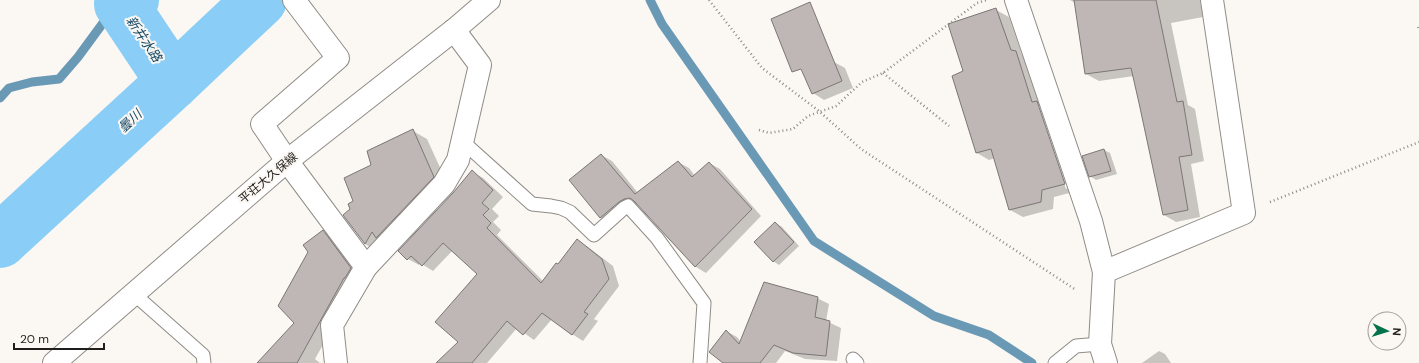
<svg xmlns="http://www.w3.org/2000/svg" width="1419" height="363" font-family="'DM Sans','Noto Sans JP',sans-serif">
<style>
.shadow{fill:#0003;fill-rule:evenodd}
.lines{fill:none;stroke-linecap:round;stroke-linejoin:round}
.stream{stroke:#6a99b6;stroke-width:9}
.river{stroke:#8acef8;stroke-width:54}
.building{fill:#beb7b5;stroke:#7c7674}
.service-casing{stroke:#8f8c87;stroke-width:15}
.minor-casing{stroke:#8f8c87;stroke-width:24}
.secondary-casing{stroke:#8f8c87;stroke-width:24}
.path{stroke:#8e8c88;stroke-width:2.5;stroke-dasharray:1 3;stroke-linecap:butt}
.service{stroke:#fff;stroke-width:13}
.minor{stroke:#fff;stroke-width:22}
.secondary{stroke:#fff;stroke-width:22}
.labels{text-anchor:middle;dominant-baseline:central;stroke-width:4;stroke-linejoin:round;paint-order:stroke}
.street-label{font-size:12px;fill:#1f1e1c;stroke:#fbf7f2}
.water-label{font-size:13px;font-style:italic;fill:#114764;stroke:#fbf7f2}
</style>
<rect width="100%" height="100%" fill="#fbf7f2"/>
<!-- shadow -->
<g class="shadow">
<path d="M1070 0H1200L1203 17 1171 23 1188 105 1195 109 1204 161 1191 164 1200 217 1176 222 1164 215 1134 76 1099 81 1086 74 1075 3Z"/>
<path d="M996 10 1009 17 1022 55 1028 59 1077 191 1054 197 1053 209 1023 217 1010 210 995 158 989 160 977 153 964 72ZM1038 106H1040L1068 188 1066 189Z"/>
<path d="M834 62 845 68 853 88 824 100 813 93Z"/>
<path d="M413 131 427 139 448 185 379 252 365 244 344 215 352 209 373 165Z"/>
<path d="M1104 150 1110 153 1117 174 1096 180 1090 176Z"/>
<path d="M601 155 612 161 638 193 678 162 689 168 695 176 709 163 720 169 761 216 706 273 696 267 638 204 631 206 612 224 601 218 570 180Z"/>
<path d="M472 172 483 178 503 197 492 209 499 216 493 222 501 230 497 235 543 281 558 265 577 241 588 247 613 266 619 286 594 319 598 321 583 341 572 334 552 319 534 340 517 328 487 363H437L460 342 478 274 453 250 433 271 420 263 419 265 408 259 399 251 454 193Z"/>
<path d="M776 223 782 227 799 246 779 265 773 261Z"/>
<path d="M323 231 335 238 363 275 357 284 315 359 320 363H258L296 323Z"/>
<path d="M817 298 829 304 826 321 841 328 837 361 805 359 785 351 776 363H724L726 331 737 337 741 342Z"/>
<path d="M1159 351 1165 354 1171 363H1142Z"/>
</g>
<g class="lines">
<!-- stream -->
<g class="stream">
<path d="M650 0 662 24 814 241 934 316 989 335 1032 363"/>
<path d="M0 98 9 88 32 82 59 79 78 57 103 23 121 4"/>
</g>
<!-- river -->
<g class="river">
<path d="M132 0 121 4 173 82"/>
<path d="M0 241 173 82 260 0"/>
</g>
</g>
<!-- building -->
<g class="building">
<path d="M1074 0H1156L1177 102 1183 101 1192 155 1179 157 1188 210 1163 215 1139 103 1131 68 1085 74Z"/>
<path d="M810 2 842 81 812 94 801 69 792 72 771 19Z"/>
<path d="M996 8 1011 50 1016 51 1032 102 1037 101 1065 184 1042 190 1041 202 1009 210 991 149 976 153 952 76 963 71 948 24Z"/>
<path d="M413 129 434 177 376 238 372 232 365 244 343 215 350 209 348 204 353 201 344 178 371 165 367 151Z"/>
<path d="M1104 149 1111 171 1089 177 1082 156Z"/>
<path d="M601 154 635 194 678 161 692 177 709 162 752 209 695 267 634 201 630 198 624 199 619 202 600 218 569 180Z"/>
<path d="M472 170 493 190 482 203 489 209 483 215 491 223 487 228 541 283 556 263 558 264 577 239 602 259 609 279 584 312 588 314 572 335 542 313 523 335 507 321 472 363H436L458 342 435 322 477 274 443 243 422 266 411 256 407 260 398 251 453 193Z"/>
<path d="M775 222 794 242 773 262 754 242Z"/>
<path d="M323 230 351 268 345 278H344L297 363H257L294 323 278 306 308 252 303 245Z"/>
<path d="M764 282 818 297 815 317 830 321 826 356 793 353 774 345 760 363H723L709 352 726 330 739 344Z"/>
</g>
<g class="lines">
<defs>
<g id="service">
<path d="M462 141 532 204 551 206 561 208 570 212 594 235 624 208 628 206 657 238 704 303 700 363"/>
<path d="M134 294 203 355 204 363"/>
<path d="M853 359 857 363"/>
<path d="M1055 363 1076 346 1100 344"/>
</g>
<g id="minor">
<path d="M294 0 338 58 262 124 287 161 366 267"/>
<path d="M1016 0 1091 221 1104 272 1100 344 1106 363"/>
<path d="M1104 272 1244 213 1212 0"/>
<path d="M336 363 332 325 366 267 444 184 458 160 480 65 454 30"/>
</g>
<path id="secondary" d="M54 363 287 161 454 30 489 0"/>
</defs>
<!-- service casing -->
<use href="#service" class="service-casing"/>
<!-- minor casing -->
<use href="#minor" class="minor-casing"/>
<!-- secondary casing -->
<use href="#secondary" class="secondary-casing"/>
<!-- path -->
<g class="path">
<path d="M709 0 762 68 819 111 861 149 1076 290"/>
<path d="M1418 27 1419 30"/>
<path d="M883 73 949 126"/>
<path d="M759 130 769 133 793 129 808 116 836 106 862 82 883 73 977 3 987 0"/>
<path d="M1270 202 1419 142"/>
</g>
<!-- service -->
<use href="#service" class="service"/>
<!-- minor -->
<use href="#minor" class="minor"/>
<!-- secondary -->
<use href="#secondary" class="secondary"/>
</g>
<g class="labels">
<!-- street labels -->
<g class="street-label">
<text transform="translate(268 178) rotate(-40)">平荘大久保線</text>
</g>
<!-- water labels -->
<g class="water-label">
<text transform="translate(144 39) rotate(56)">新井水路</text>
<text transform="translate(130 121) rotate(-43)">曇川</text>
</g>
</g>
<!-- north arrow -->
<g transform="translate(1387 331) rotate(94)"><circle r="19" fill="#fbf7f2" stroke="#a3a09c"/>
<path d="M0-3L7 15L0 10L-7 15Z" fill="#00724c"/>
<text y="-6" font-size="11" font-weight="bold" text-anchor="middle" fill="#1f1e1c">N</text>
</g>
<!-- scale -->
<path d="M14 343v6h90v-6" fill="none" stroke="#1f1e1c" stroke-width="2"/>
<text x="20" y="343" font-size="12" fill="#1f1e1c" stroke="#fbf7f2" stroke-width="3" paint-order="stroke">20 m</text>
</svg>
